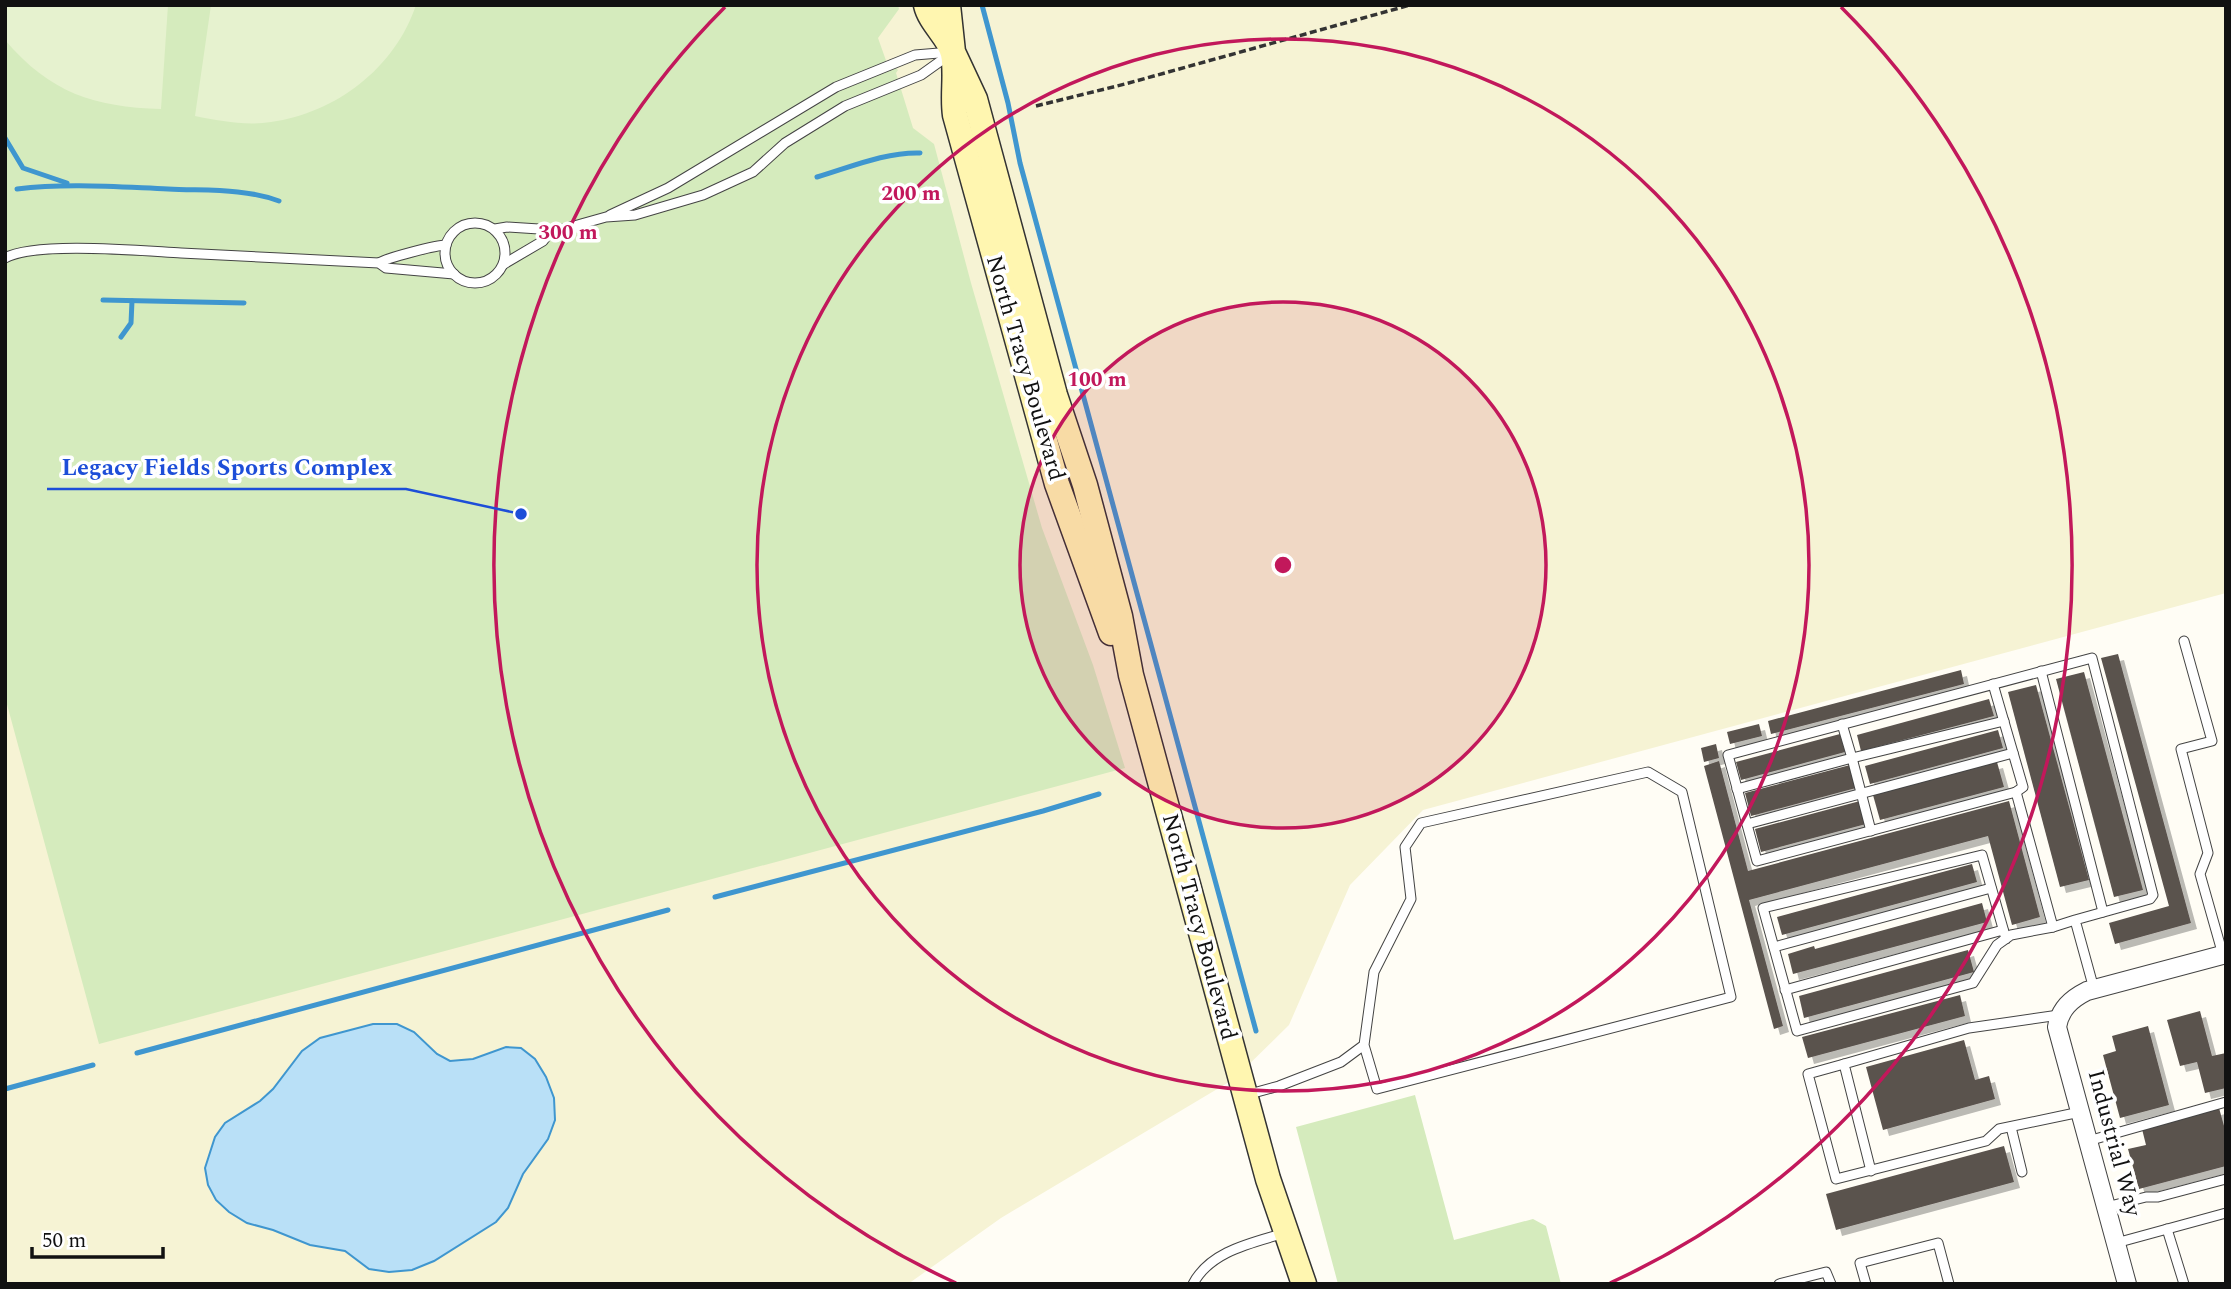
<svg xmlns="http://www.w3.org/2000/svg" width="2231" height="1289" font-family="Spectral,serif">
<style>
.farmland{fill:#f6f3d4}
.green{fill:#d5ebbd}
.pitch{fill:#e6f2cf}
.water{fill:#b9e0f7;stroke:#3f96cf;stroke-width:2}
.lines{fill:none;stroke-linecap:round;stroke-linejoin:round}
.stream{stroke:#3f96cf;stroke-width:5}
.building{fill:#5a524d;filter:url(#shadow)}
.service-casing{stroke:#444;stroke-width:11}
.minor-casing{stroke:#444;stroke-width:20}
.secondary-casing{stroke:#333;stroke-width:27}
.path{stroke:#333;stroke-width:3.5;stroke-dasharray:7 3.5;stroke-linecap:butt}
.service{stroke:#fff;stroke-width:9}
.minor{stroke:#fff;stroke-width:18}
.secondary{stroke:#fff6b0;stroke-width:24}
.ring{fill:none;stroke:#c2185b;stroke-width:3.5}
.labels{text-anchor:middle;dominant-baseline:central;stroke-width:7;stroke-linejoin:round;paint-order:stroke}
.street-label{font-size:23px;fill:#111;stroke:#fff}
.centre{fill:#c2185b;stroke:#fff;stroke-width:3.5}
.ring-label{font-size:21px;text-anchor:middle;font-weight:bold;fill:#c2185b;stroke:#fff;stroke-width:7;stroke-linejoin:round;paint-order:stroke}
.leader{fill:none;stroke:#1d4ed8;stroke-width:2.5}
.callout-dot{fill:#1d4ed8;stroke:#fff;stroke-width:2.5}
.callout-label{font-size:24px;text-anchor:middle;font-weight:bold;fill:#1d4ed8;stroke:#fff;stroke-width:7;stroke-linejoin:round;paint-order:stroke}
</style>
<defs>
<filter id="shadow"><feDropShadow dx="6" dy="6" stdDeviation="0" flood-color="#0004"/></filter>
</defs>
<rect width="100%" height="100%" fill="#fffdf5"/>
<!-- farmland -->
<path class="farmland" d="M5 5H2226V593L1423 810 1350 885 1289 1025 1234 1079 1001 1218 908 1284H5Z"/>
<!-- green -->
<g class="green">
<path d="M5 5H898L899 9 878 38 889 69 896 68 898 70 896 73 913 128 934 144 971 283 1042 528 1093 665 1125 768 99 1044 5 697Z"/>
<path d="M1415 1095 1454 1240 1533 1219 1546 1226 1561 1284H1338L1296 1127Z"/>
</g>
<!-- pitch -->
<g class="pitch">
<path d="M5 5H168L161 109C94 107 50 93 5 40Z"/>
<path d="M211 5H416C395 68 336 113 271 122 246 126 220 121 195 116Z"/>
</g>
<!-- water -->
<path class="water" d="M373 1024H397L414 1032 437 1054 450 1061 473 1059 506 1047 521 1048 535 1059 546 1077 554 1098 555 1120 548 1139 523 1174 508 1208 496 1222 434 1261 412 1270 389 1272 369 1269 345 1251 310 1245 273 1230 247 1223 229 1212 216 1200 208 1185 205 1168 215 1137 225 1123 260 1101 273 1089 302 1051 320 1038Z"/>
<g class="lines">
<!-- stream -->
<g class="stream">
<path d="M982 5 1008 103 1020 163 1256 1031"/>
<path d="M5 138 23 168 67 183"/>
<path d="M817 177C851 167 885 152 920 153"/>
<path d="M17 189C67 183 117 187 168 189 205 191 244 188 279 201"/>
<path d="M103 300 244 303"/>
<path d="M121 337 131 323 132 301"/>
<path d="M715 897 1043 811 1099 794"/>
<path d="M137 1053 668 910"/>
<path d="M5 1089 93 1065"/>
</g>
</g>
<!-- building -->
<g class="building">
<path d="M2118 654 2191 923 2115 944 2109 923 2169 906 2101 658Z"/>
<path d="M1961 670 1964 684 1771 734 1768 721Z"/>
<path d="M2084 672 2143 890 2114 897 2056 679Z"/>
<path d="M2036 685 2089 880 2060 887 2008 692Z"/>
<path d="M1989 699 1994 716 1861 751 1857 735Z"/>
<path d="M1759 724 1762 736 1730 744 1727 732Z"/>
<path d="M1998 730 2003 748 1870 784 1865 766Z"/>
<path d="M1840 734 1845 752 1741 780 1736 762Z"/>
<path d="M1716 744 1719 758 1704 762 1701 748Z"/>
<path d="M1719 761 1748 871 2009 801 2040 917 2012 925 1988 836 1749 900 1783 1026 1774 1029 1704 766Z"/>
<path d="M1997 762 2004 787 1880 820 1873 795Z"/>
<path d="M1850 765 1856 788 1751 816 1745 793Z"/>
<path d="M1860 801 1866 824 1761 852 1755 829Z"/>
<path d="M1972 864 1977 882 1782 935 1777 917Z"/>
<path d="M1982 903 1987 922 1793 974 1788 954 1814 946 1815 949Z"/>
<path d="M1968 950 1974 972 1804 1018 1799 996Z"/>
<path d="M1960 995 1965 1016 1808 1058 1802 1037Z"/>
<path d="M2200 1011 2212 1056 2226 1053V1088L2205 1093 2197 1062 2180 1066 2167 1020Z"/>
<path d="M2148 1026 2169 1105 2120 1118 2103 1055 2116 1051 2112 1036Z"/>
<path d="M1964 1040 1975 1080 1989 1076 1995 1099 1883 1130 1866 1067Z"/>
<path d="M2219 1108 2226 1133V1166L2139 1189 2128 1149 2146 1145 2142 1129Z"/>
<path d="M2004 1146 2014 1182 1836 1230 1826 1194Z"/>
</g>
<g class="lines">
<defs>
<g id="service">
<path d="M610 215 668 188 836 87 915 55 951 52"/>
<circle cx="475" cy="253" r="30"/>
<path d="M495 229 507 227 539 229 549 233 606 217 635 215 703 195 753 172 785 143 845 106 921 75 949 55"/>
<path d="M5 258C36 241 143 251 181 253 247 256 313 260 379 263L386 268 454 274"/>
<path d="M379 263C386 258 437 245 446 245"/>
<path d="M504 264 543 241 549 233"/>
<path d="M2184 641 2212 741 2181 749 2208 853 2200 874 2223 955"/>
<path d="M2041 671 2103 912"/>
<path d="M1993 684 2023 787 2016 792"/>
<path d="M1737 789 1852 758 1842 724"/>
<path d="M1747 824 2013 753"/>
<path d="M1871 831 1852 758 2004 721"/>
<path d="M2075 920 2053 927 2016 792 1757 861 1728 755 2092 658 2153 895 2150 899 2075 920 2094 989"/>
<path d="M2006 939 1982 855 1763 908 1797 1031 1973 983 1997 945 2011 935 2053 927"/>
<path d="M1774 947 1991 888"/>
<path d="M1785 990 2003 930"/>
<path d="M1844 1064 1808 1074 1836 1179 1986 1141 1999 1129 2080 1112"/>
<path d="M1246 1095 1279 1086 1341 1062 1364 1045 1374 972 1411 899 1405 847 1421 823 1648 772 1682 792 1731 997 1377 1089 1364 1045"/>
<path d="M2011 1127 2022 1172"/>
<path d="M2088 1141 2226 1102"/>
<path d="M1871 1171 1844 1064 1969 1028 2059 1015"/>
<path d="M2106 1207 2146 1197H2158L2226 1179"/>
<path d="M2167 1229 2184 1284"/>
<path d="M2116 1243 2226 1213"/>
<path d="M1193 1284C1209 1253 1247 1244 1278 1235"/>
<path d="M1779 1284 1826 1272 1831 1284"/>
<path d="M1866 1284 1860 1263 1938 1243 1949 1284"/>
</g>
<path id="minor" d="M2127 1284 2057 1027C2060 1009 2071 999 2087 991L2226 954"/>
<g id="secondary">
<path d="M926 5C930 23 950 38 953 54 957 74 952 95 955 115L1057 484 1111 633"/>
<path d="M948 5 953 52 975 99 1055 395 1085 485 1120 616 1131 675 1268 1179 1304 1284"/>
</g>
</defs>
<!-- service casing -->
<use href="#service" class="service-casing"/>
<!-- minor casing -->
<use href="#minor" class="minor-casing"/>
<!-- secondary casing -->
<use href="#secondary" class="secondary-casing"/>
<!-- path -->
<path class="path" d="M1036 106 1125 84 1410 5"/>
<!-- service -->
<use href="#service" class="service"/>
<!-- minor -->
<use href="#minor" class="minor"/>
<!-- secondary -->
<use href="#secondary" class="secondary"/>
</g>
<!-- distance rings -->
<circle cx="1283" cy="565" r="263" fill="#c2185b" fill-opacity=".12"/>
<g class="ring">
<circle cx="1283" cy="565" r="263"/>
<circle cx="1283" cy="565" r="526"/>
<path d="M956 1283A789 789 0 0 1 725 7M1841 7A789 789 0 0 1 1610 1283"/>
</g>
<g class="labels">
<!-- street labels -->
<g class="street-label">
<text transform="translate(1025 368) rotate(74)">North Tracy Boulevard</text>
<text transform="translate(1199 927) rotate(75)">North Tracy Boulevard</text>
<text transform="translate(2114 1143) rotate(75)">Industrial Way</text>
</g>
</g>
<circle cx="1283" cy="565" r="10" class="centre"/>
<g class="ring-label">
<text x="911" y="200">200 m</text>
<text x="568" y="239">300 m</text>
<text x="1097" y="386">100 m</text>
</g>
<!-- callouts -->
<path class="leader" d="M521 514L406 489H47"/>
<circle class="callout-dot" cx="521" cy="514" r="7"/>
<g class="callout-label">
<text x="227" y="475">Legacy Fields Sports Complex</text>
</g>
<!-- border -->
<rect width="2231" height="1289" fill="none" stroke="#111111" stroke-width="14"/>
<!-- scale -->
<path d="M32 1247v10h131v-10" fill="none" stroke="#111111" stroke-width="3.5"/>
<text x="42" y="1247" font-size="21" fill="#111111" stroke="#ffffff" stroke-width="5" paint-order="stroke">50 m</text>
</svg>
